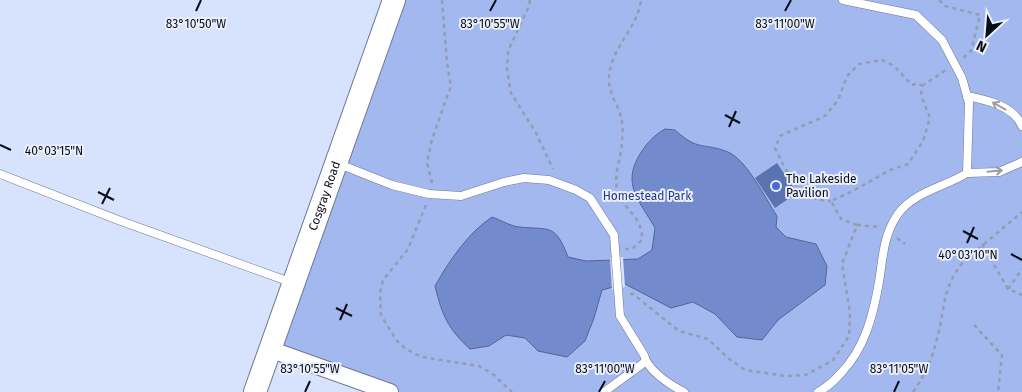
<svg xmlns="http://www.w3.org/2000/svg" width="1022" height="392" font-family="'Fira Sans',sans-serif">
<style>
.green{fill:#a3b8ee}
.water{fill:#738bcc;stroke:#536596}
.pier{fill:#d7e2fc}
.building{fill:#5b72b1}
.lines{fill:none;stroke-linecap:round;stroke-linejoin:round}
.lane-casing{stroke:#6d7895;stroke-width:9}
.street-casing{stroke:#6d7895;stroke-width:18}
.secondary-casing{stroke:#6d7895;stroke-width:24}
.path{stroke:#939cb1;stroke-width:2.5;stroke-dasharray:4 4;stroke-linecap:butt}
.lane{stroke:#fff;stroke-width:8}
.street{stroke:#fff;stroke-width:16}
.secondary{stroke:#fff;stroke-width:22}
.oneway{stroke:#9d9ea3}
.ticks{fill:none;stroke:#090d18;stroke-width:2}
.poi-dot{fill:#4668db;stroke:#eaeffc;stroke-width:2}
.labels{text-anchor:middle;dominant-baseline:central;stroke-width:4;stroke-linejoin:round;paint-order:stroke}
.poi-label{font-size:12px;fill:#090d18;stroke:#eaeffc;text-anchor:start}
.street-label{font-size:12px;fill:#090d18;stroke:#eaeffc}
.park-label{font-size:12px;fill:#253a88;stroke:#eaeffc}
.ticks-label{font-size:12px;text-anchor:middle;fill:#090d18;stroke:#eaeffc;stroke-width:4;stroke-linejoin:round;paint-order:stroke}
</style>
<rect width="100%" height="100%" fill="#d7e2fc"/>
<!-- green -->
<path class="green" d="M394 0H1022V392H390L272 350Z"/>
<!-- water -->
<path class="water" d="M665 129 675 130C699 152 703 142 728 152 747 160 765 198 777 216L776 227 786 237 816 244 827 266 825 285 778 320 762 340 737 337 715 314 693 302 671 308 625 284 602 290 594 318 585 341 567 357 538 351 525 338 506 335 489 346 470 349C448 329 442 315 435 286 449 261 468 233 492 217 501 220 510 226 519 227 550 230 555 223 568 257L586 261 638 259 652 250 655 228C640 201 621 185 640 154 648 142 653 136 665 129Z"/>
<!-- pier -->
<path class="pier" d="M623 257 625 287 612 290 610 258Z"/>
<!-- building -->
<path class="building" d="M777 163 797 193 775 208 755 178Z"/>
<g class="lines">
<defs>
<g id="lane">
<path d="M967 96C987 100 1014 106 1022 126"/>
<path d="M339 164 392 185 429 194 461 196 504 182 524 178 549 180 576 190 590 198 614 235 620 316 644 355C647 370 670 385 684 392"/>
<path d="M967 173 999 172 1022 162"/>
<path d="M0 174 118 220 293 283"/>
<path d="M604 392 645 362"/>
<path d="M818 392C828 387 834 381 841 373 865 348 873 316 879 282 883 258 883 235 898 214 915 191 945 187 967 173L969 103 962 78 942 40 916 15 843 0"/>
</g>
<path id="street" d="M272 350 390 392"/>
<g id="secondary">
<path id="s1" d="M255 392 394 0"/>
</g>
</defs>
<!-- lane casing -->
<use href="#lane" class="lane-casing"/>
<!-- street casing -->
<use href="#street" class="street-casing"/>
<!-- secondary casing -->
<use href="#secondary" class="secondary-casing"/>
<!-- path -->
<g class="path">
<path d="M530 0 529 6 508 51 507 70 511 93 536 133 553 169"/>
<path d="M939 0 945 6 980 15 971 51 963 58"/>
<path d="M922 86 946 70"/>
<path d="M432 183 427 163 432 139 451 86 447 63 442 0"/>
<path d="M426 205 408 249 383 280 380 293 381 315 396 340 406 349 422 357 479 366 494 375 512 392"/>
<path d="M857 225 880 227"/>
<path d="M897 238 905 244"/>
<path d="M982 244 1008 289 1022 295"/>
<path d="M625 249H632L642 240C643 217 625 211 618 193 612 177 622 157 622 140 623 133 623 124 621 117 618 105 609 93 609 81 608 50 638 29 641 0"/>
<path d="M1008 289 1022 269"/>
<path d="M630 294H633L679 331 708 339 728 358 745 370 786 376 806 375 833 360 849 336 850 313 842 264 857 225 841 219 831 201 851 192 890 170 908 164 923 141 930 118 921 95 922 86 918 83 912 85 894 66 882 60 859 64 847 76 838 100 825 116 780 136 775 148C788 174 798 201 831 201"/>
<path d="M974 325 1002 355 998 392"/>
<path d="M913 392C926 374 933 356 938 335 945 306 943 287 963 262L1022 212"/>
</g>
<!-- lane -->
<use href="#lane" class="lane"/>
<!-- street -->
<use href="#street" class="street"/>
<!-- secondary -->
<use href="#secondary" class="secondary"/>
</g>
<!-- one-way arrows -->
<defs><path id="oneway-shaft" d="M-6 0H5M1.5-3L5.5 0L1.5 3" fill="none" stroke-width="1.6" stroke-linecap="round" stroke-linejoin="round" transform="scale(1.25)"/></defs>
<g class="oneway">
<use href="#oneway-shaft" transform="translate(999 106) rotate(-151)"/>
<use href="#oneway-shaft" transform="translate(995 171) rotate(-6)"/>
</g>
<!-- ticks -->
<path class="ticks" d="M196 11 201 0M490 11 496 0M785 11 791 0M725 115 740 123M729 127 736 111M0 145 11 150M98 192 114 200M102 204 110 188M963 231 978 239M967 243 974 227M1011 254 1022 260M336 308 352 316M340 320 347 304M305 392 310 381M599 392 605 381M894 392 899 381"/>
<!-- markers -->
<circle class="poi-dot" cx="776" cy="186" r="5"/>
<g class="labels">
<!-- poi labels -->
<g class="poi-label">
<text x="786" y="179">The Lakeside<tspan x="786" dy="14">Pavilion</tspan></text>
</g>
<!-- street labels -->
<g class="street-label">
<text stroke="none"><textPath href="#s1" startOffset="208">Cosgray Road</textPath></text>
</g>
<!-- park labels -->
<g class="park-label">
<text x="647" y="196">Homestead Park</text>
</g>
</g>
<g class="ticks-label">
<text x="196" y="28">83°10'50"W</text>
<text x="490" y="28">83°10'55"W</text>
<text x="785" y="28">83°11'00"W</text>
<text x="54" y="155">40°03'15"N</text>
<text x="968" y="259">40°03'10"N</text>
<text x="310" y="373">83°10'55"W</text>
<text x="605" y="373">83°11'00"W</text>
<text x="899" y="373">83°11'05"W</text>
</g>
<!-- north arrow -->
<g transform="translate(987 35) rotate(206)" stroke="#eaeffc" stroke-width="4" paint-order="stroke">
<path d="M0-4L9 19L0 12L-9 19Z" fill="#090d18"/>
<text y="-8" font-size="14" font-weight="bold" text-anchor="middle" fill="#090d18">N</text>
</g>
</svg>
